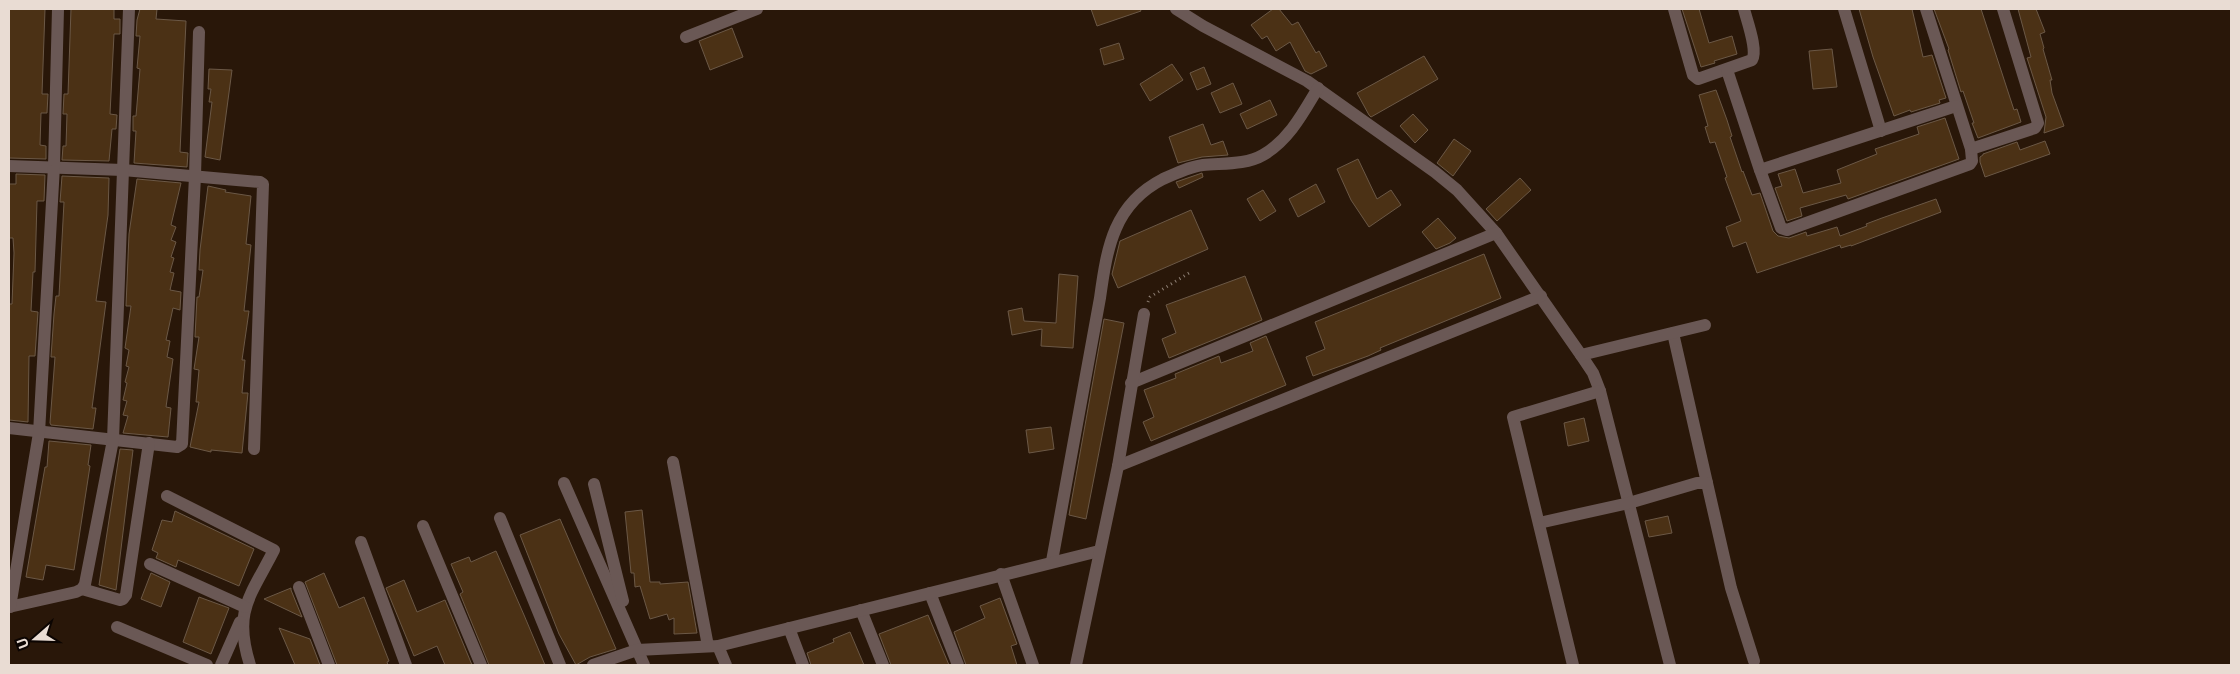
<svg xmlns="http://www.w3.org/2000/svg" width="2240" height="674" font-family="'Public Sans',sans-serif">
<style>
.building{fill:#4b3115;stroke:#6b5846}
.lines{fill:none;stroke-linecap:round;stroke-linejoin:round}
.path{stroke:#8f8075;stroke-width:3;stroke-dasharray:1 4;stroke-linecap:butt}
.street{stroke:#6a5855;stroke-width:12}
</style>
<rect width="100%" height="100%" fill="#291709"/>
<!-- building -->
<g class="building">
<path d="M9 9H45L42 94H48L47 113H41L40 145 46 146V159L9 158Z"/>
<path d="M71 9H114V19H120V34H114L110 114 117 115 116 129H112L109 161 62 160 63 146H66L67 114H63L64 94H68Z"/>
<path d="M140 9H157L156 19 186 21 180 152 188 153 187 167 134 163 136 131H133V116H136L140 69 137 68 140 36H136L137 20Z"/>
<path d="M1091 9H1140L1141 11 1097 26Z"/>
<path d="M1273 9H1279L1292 25 1298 22 1316 53 1319 51 1327 66 1311 74 1305 71 1290 42 1276 51 1267 36 1262 39 1251 25Z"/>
<path d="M1682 9H1699L1709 43 1732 36 1737 54 1714 61 1715 63 1701 67Z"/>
<path d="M1859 9H1912L1923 57 1932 55 1946 98 1939 100 1940 103 1911 112 1910 110 1894 116 1873 57Z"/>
<path d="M1934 9H1981L2014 110 2017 109 2021 122 1978 138 1972 123H1974L1963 91 1961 92 1948 50 1949 49Z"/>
<path d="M2018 9H2036L2045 32 2040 34 2044 48 2043 49 2052 80H2050L2052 93 2064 126 2044 133 2046 117 2027 58 2031 57Z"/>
<path d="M732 28 743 57 710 70 699 41Z"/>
<path d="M1119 43 1124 59 1104 65 1100 49Z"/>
<path d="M1832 49 1837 87 1813 89 1809 51Z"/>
<path d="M1424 56 1438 79 1371 117 1369 115 1357 93Z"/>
<path d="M1172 64 1183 80 1150 101 1140 84Z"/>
<path d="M1204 67 1211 84 1197 90 1190 73Z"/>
<path d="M209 69 232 70 220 160 205 157 212 102H209L211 89H208Z"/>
<path d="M1233 83 1242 104 1220 113 1211 93Z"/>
<path d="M1716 90 1727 120 1732 136 1730 137 1742 172 1743 171 1752 195 1760 193 1773 231 1778 236 1789 238 1806 232 1807 236 1837 227 1840 236 1867 226 1866 224 1882 218 1936 199 1941 212 1851 246V245L1841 248 1840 245 1757 273 1746 242 1733 247 1726 227 1741 221 1725 178 1727 177 1715 142 1710 143 1705 127 1708 126 1699 95Z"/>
<path d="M1270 100 1277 115 1247 129 1240 114Z"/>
<path d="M1413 114 1428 130 1415 143 1400 126Z"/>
<path d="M1945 118 1959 159 1848 199 1846 195 1800 208 1802 216 1787 221 1775 188 1782 186 1778 174 1795 169 1803 193 1841 183 1837 170 1877 154 1875 149 1919 134 1917 127Z"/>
<path d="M1203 124 1211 145 1223 141 1228 155 1202 157 1178 163 1169 137Z"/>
<path d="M1454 139 1471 151 1453 176 1437 163Z"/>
<path d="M2045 141 2050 154 1985 177 1980 162V157L1983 155V154L2017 142 2020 150Z"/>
<path d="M1358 159 1377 199 1391 190 1401 205 1369 227 1351 200 1337 169Z"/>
<path d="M1202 173 1203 177 1179 188 1176 182Z"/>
<path d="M16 174 45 175 44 201H37L35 272H33L31 311 38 312 35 356H29L28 422 9 420V304H12L14 253 13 238H9V184H16Z"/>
<path d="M62 176 109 178V179L108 215 96 301 106 302 92 408H96L93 429 51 425 50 423 55 357H51L54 314 56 296H59L64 202H60Z"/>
<path d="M1520 178 1531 190 1497 221 1486 209Z"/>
<path d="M137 179 181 183 171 225 176 227 171 240 176 242 171 257 174 258 170 272 174 273 170 290 181 292 180 310 173 308 166 340 170 341 167 357 173 359 166 407 171 408 168 437 123 433 128 416 123 415 127 401 123 400 127 383 125 382 129 367 126 366 129 350 125 348 131 306H126L129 234Z"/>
<path d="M1316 184 1325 202 1298 217 1289 199Z"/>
<path d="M208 186 226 190 225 192 251 196 246 244 251 245 244 311H249L242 360H245L242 393H248L242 453 211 450V452L190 447 199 402H196L199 370 194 369 199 337H195L197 297H199L203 270H199L200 250Z"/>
<path d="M1263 190 1276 211 1260 221 1247 199Z"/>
<path d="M1191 210 1208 249 1118 288 1112 274 1120 241Z"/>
<path d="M1438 218 1456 238 1450 243 1436 249 1422 232Z"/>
<path d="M1484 254 1501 298 1380 348 1381 350 1368 356 1313 376 1306 357 1325 349 1315 322Z"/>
<path d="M1059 274 1078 276 1073 348 1041 346 1042 329 1012 335 1008 311 1022 308 1024 321 1056 323Z"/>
<path d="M1245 276 1262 320 1169 358 1162 339 1176 333 1166 305Z"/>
<path d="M1104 319 1124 323 1086 519 1069 515Z"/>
<path d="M1266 336 1286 385 1151 441 1143 422 1154 417 1144 390 1176 378 1175 374 1219 356 1221 363 1253 351 1250 343Z"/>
<path d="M1584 418 1589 441 1568 446 1564 423Z"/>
<path d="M1051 427 1054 449 1029 453 1026 430Z"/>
<path d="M49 441 91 445 88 465 90 466 74 570 46 565 43 580 26 577 45 467H47Z"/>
<path d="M120 449 133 450 116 590 99 585Z"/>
<path d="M642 510 650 582H660V584L688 582 697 633 674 634V618L669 620 667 614 650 619 640 586 635 587 634 573H631L625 512Z"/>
<path d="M175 511 254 549 239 586 178 560 176 567 156 558 158 553 152 550 162 520 172 522Z"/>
<path d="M1668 516 1672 533 1649 537 1645 521Z"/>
<path d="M560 519 616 649 590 657 576 665 559 634 520 535Z"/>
<path d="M496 551 524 615 545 665H489L460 594 463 592 451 564 469 557 471 562Z"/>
<path d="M151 573 170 582 161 607 141 599Z"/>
<path d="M324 573 339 608 364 597 389 661 387 662 388 665H337L305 582Z"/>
<path d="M404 580 417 612 445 600 472 665H445L437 646 414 656 386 588Z"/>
<path d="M291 588V590L302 617 264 599Z"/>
<path d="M199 597 229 608 211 654 183 642Z"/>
<path d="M1000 598 1017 644 1011 646 1017 665H966L954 632 985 618 980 606Z"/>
<path d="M928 615 949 665H891L879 634Z"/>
<path d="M279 628 310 639 320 665H295Z"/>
<path d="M850 632 864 665H811L807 653 834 642 833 639Z"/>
</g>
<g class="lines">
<!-- path -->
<path class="path" d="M1148 302 1150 297 1189 273"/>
<!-- street -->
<g class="street">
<path d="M1176 9 1203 26 1307 81 1435 172 1457 190 1496 233 1581 355 1593 373 1600 391 1670 665"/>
<path d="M1674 9 1693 75 1698 79 1752 60C1758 50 1747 21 1744 9"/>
<path d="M1844 9 1881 131"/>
<path d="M686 37 757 9"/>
<path d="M1727 70 1760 170 1781 228 1787 230 1970 164 1972 161 1971 149 1926 9"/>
<path d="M1971 149 2035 128 2038 123 2003 9"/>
<path d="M9 166 123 170 260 182 263 184 254 449"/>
<path d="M1760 170 1956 106"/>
<path d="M1673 333 1707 483"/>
<path d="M1581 355 1705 325"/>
<path d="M1131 383 1496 233"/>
<path d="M9 428 177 447 182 444 195 176 199 32"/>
<path d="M673 462 708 646"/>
<path d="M1118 466 1541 296"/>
<path d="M564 483 644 665"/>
<path d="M594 484 623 601"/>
<path d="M167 496 274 550C250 597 233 611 250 665"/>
<path d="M500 518 560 665"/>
<path d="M1539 523 1629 503 1697 483H1707L1731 588 1754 661"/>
<path d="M423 526 481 665"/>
<path d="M361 542 406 665"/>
<path d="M1052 561 1100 298C1107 247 1114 204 1163 179 1176 173 1189 167 1203 165 1222 163 1246 165 1263 155 1289 140 1303 113 1318 88"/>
<path d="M150 564 245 607"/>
<path d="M1001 574 1033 665"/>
<path d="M299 587 329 665"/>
<path d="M82 589 120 600 123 599 126 595 149 443"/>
<path d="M930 593 958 665"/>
<path d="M9 607 76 592 82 589 85 584 113 440 129 9"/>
<path d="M10 607 39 433 54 166 58 9"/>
<path d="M861 610 883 665"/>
<path d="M117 627 207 665"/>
<path d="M789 628 803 665"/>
<path d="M718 646 726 665"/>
<path d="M221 665 240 622"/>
<path d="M593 665 637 650 718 646 1099 551"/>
<path d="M1076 665 1118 466 1144 314"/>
<path d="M1573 665 1513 417 1600 391"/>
</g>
</g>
<!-- border -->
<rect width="2240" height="674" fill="none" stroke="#e9dcd3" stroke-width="20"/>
<!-- north arrow -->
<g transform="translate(35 639) rotate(250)" stroke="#0c0502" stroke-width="4" paint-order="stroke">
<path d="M0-4L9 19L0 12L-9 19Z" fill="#e9dcd3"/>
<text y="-8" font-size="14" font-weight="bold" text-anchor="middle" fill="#e9dcd3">U</text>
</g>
</svg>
